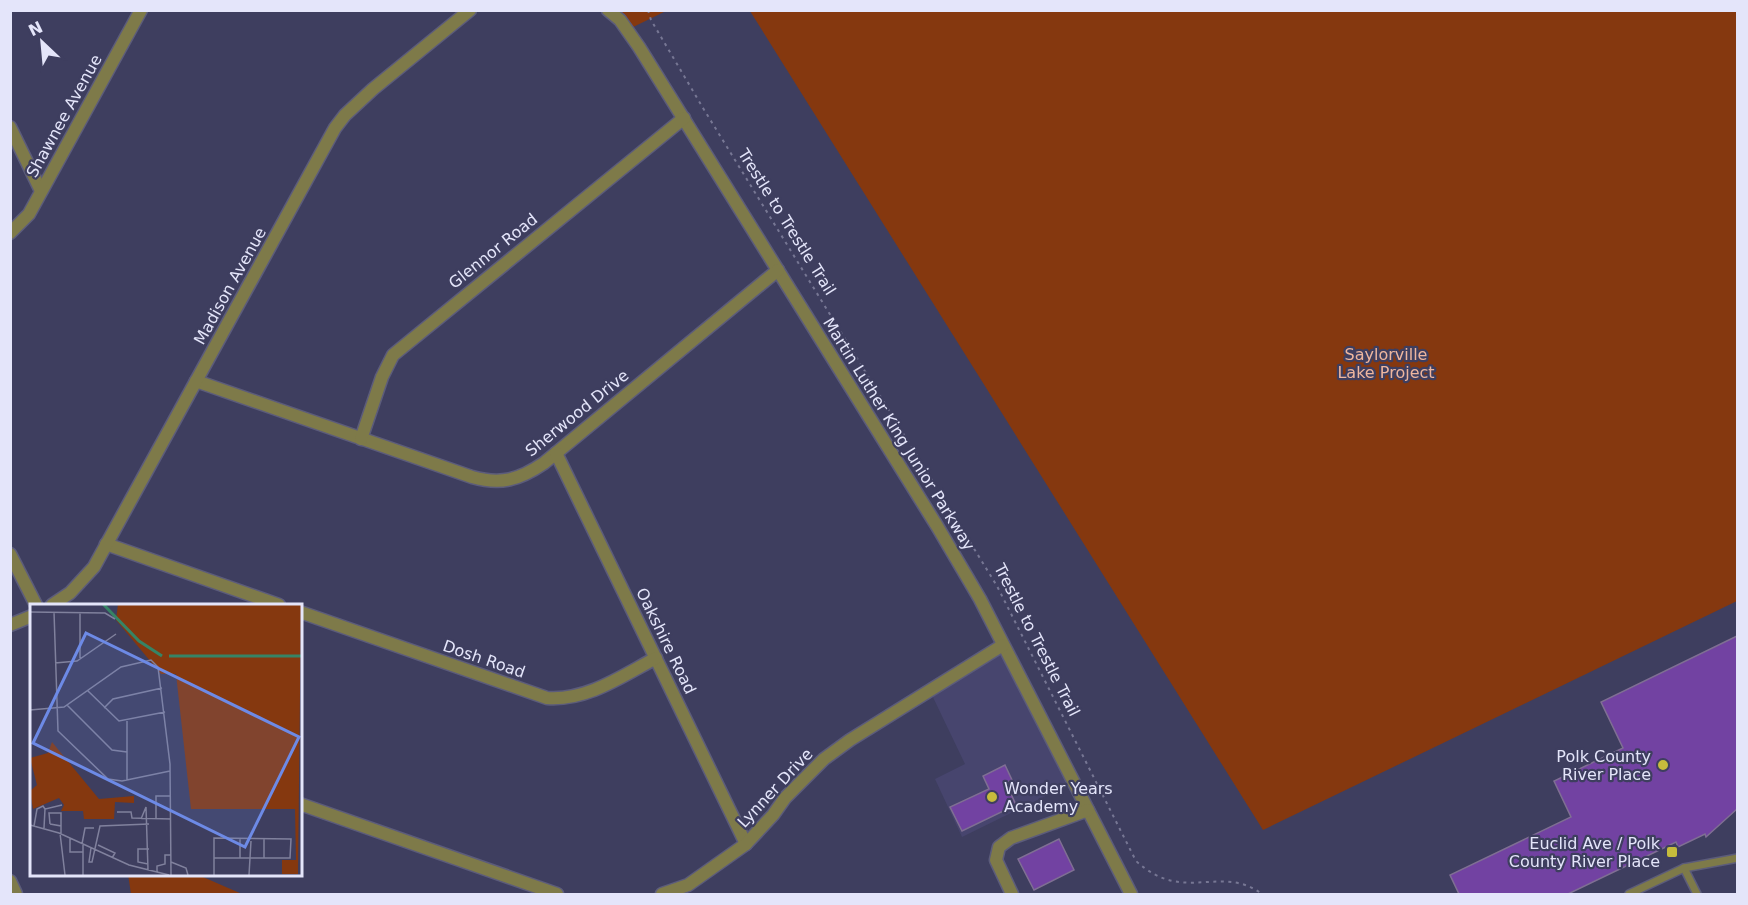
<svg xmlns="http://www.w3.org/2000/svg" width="1748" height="905" font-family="'DejaVu Sans',sans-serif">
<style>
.built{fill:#47456e}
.green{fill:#85380f}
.building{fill:#7242a2;stroke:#7f6f93;stroke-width:1.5}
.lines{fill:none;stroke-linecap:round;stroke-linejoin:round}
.service-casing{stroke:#5c5c7b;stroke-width:10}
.minor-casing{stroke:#5c5c7b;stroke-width:15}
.path{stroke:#777794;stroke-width:2;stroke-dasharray:3 4.5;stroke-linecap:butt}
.service{stroke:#7e7a49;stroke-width:7}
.minor{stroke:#7e7a49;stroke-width:12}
.poi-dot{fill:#c6bc3c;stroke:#3e3e5f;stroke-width:2}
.labels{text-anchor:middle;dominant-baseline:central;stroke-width:4.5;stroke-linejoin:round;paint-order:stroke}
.street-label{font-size:16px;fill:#e4e5fa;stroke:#3e3e5f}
.park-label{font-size:16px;fill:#eeb69e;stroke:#3e3e5f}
.poi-label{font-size:16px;fill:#e4e5fa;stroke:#3e3e5f;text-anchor:end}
.inset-river{fill:none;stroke:#368465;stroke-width:3}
.inset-road{fill:none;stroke:#80819d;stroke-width:1.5}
.view{fill:#6d8ae6;fill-opacity:0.15;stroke:#6d8ae6;stroke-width:3}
.inset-edge{fill:none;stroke:#e4e5fa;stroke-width:3}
</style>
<rect width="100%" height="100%" fill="#3e3e5f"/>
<!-- built -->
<path class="built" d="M1003 645 1074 782 962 837 935 779 965 764 930 691Z"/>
<!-- green -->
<g class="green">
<path d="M608 11H666L627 30Z"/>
<path d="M750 11H1737V601L1263 830Z"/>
<path d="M128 874H196L242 894H131Z"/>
</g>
<!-- building -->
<g class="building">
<path d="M1737 636V809L1706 837 1705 834 1678 847 1676 842 1568 894H1459L1450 875 1571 817 1554 781 1623 748 1601 702Z"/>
<path d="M1005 765 1012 780 1006 783 1016 805 962 831 950 807 989 789 983 776Z"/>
<path d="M1059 839 1074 870 1034 890 1018 859Z"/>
</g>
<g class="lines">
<defs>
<g id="service">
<path d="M1684 868 1697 894"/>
<path d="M1629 894 1684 868 1738 858"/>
</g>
<g id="minor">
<path d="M608 10 620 20 639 47 937 526 980 599 1131 894"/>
<path d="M10 127 41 191"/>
<path d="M10 233 29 214 141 10"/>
<path d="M196 381 472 477C501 485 519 480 544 463L778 270"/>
<path d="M361 439 382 377 393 355 684 118"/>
<path d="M556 453 746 844"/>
<path d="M106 544 279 605"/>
<path d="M10 554 36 605"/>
<path d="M52 605 70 593 94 567 335 128 345 115 373 89 470 10"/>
<path d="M300 612 547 698C587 701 622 676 656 658"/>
<path d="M10 625 32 616"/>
<path d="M300 804 557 894"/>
<path d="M10 881 16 894"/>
<path d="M662 894 688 885 746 844 773 815 785 798 824 759 850 740 1003 645"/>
<path d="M1012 894 996 860 999 847 1011 838 1088 810"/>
</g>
</defs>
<!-- service casing -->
<use href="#service" class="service-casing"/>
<!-- minor casing -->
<use href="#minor" class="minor-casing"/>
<!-- path -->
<path class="path" d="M648 10 651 20 703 108 997 586 1136 861C1184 905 1220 863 1262 894"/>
<!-- service -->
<use href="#service" class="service"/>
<!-- minor -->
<use href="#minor" class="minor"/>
</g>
<!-- markers -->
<g class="poi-dot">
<circle cx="1663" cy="765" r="6"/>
<circle cx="992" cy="797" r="6"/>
<rect x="1666" y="846" width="12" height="12" rx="3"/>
</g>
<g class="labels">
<!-- street labels -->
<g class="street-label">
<text transform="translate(64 116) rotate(-61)">Shawnee Avenue</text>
<text transform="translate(787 222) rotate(58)">Trestle to Trestle Trail</text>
<text transform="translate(493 251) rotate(-39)">Glennor Road</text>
<text transform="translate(230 286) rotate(-61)">Madison Avenue</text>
<text transform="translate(577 413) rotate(-39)">Sherwood Drive</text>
<text transform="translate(899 434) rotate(58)">Martin Luther King Junior Parkway</text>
<text transform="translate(1037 640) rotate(63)">Trestle to Trestle Trail</text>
<text transform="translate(666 641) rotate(64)">Oakshire Road</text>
<text transform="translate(484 659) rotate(19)">Dosh Road</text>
<text transform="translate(775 788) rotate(-47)">Lynner Drive</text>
</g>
<!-- park labels -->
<g class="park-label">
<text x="1386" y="354">Saylorville<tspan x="1386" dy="18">Lake Project</tspan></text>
</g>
<!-- poi labels -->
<g class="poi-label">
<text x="1651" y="756">Polk County<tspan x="1651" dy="18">River Place</tspan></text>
<text x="1004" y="788" text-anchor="start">Wonder Years<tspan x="1004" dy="18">Academy</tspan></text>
<text x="1660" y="843">Euclid Ave / Polk<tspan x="1660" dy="18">County River Place</tspan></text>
</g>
</g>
<!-- overview -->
<g transform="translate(30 604)">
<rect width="272" height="272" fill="#3e3e5f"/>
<path d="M88 0H271L268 270H252V256H266L265 205H161L146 70H131L86 16ZM22 138 69 195 104 192V199L85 198 84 215H54L53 207H31L34 201 29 194 3 205 0 187 7 181 0 154 18 149Z" fill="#85380f"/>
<path class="inset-river" d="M73 0 109 37 132 52M139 52H272"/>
<path class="inset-road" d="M0 8 75 9 85 15M24 8 28 127 78 175 92 177 140 167M50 9V54M25 59 47 57 86 30M58 87 89 117 135 108M37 101 82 146 97 148M74 104 83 95 132 84M0 106 34 103 91 63 121 56 128 63 140 160 141 271M97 176V117M87 208H101L102 214 141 215M111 215 116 203 118 266M126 215V192H141M20 220 19 209H31V222M20 220 31 222V230M0 221 29 229 99 261 139 271M4 222 7 205 13 202 15 205M14 224 15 205 32 201M30 229 35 271M40 234V248H53M210 234V254M52 240 55 224H64M53 240V271M68 241 85 249 82 254M61 244 59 258H62L70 222 119 220M184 254H260L261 235 184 234V271M234 254V235M141 258 156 264 158 271M118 260 108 258V245H119M127 268V262L135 260V251H141M219 271 221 237"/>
<path class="view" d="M56 29 269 133 215 243 3 139Z"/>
<rect width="272" height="272" class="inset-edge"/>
</g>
<!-- border -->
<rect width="1748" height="905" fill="none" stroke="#e4e5fa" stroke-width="24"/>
<!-- north arrow -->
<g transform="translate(42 42) rotate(334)" stroke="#3e3e5f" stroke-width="4.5" paint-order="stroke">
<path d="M0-4.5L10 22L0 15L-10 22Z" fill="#e4e5fa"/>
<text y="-9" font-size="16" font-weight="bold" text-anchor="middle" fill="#e4e5fa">N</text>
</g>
</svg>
